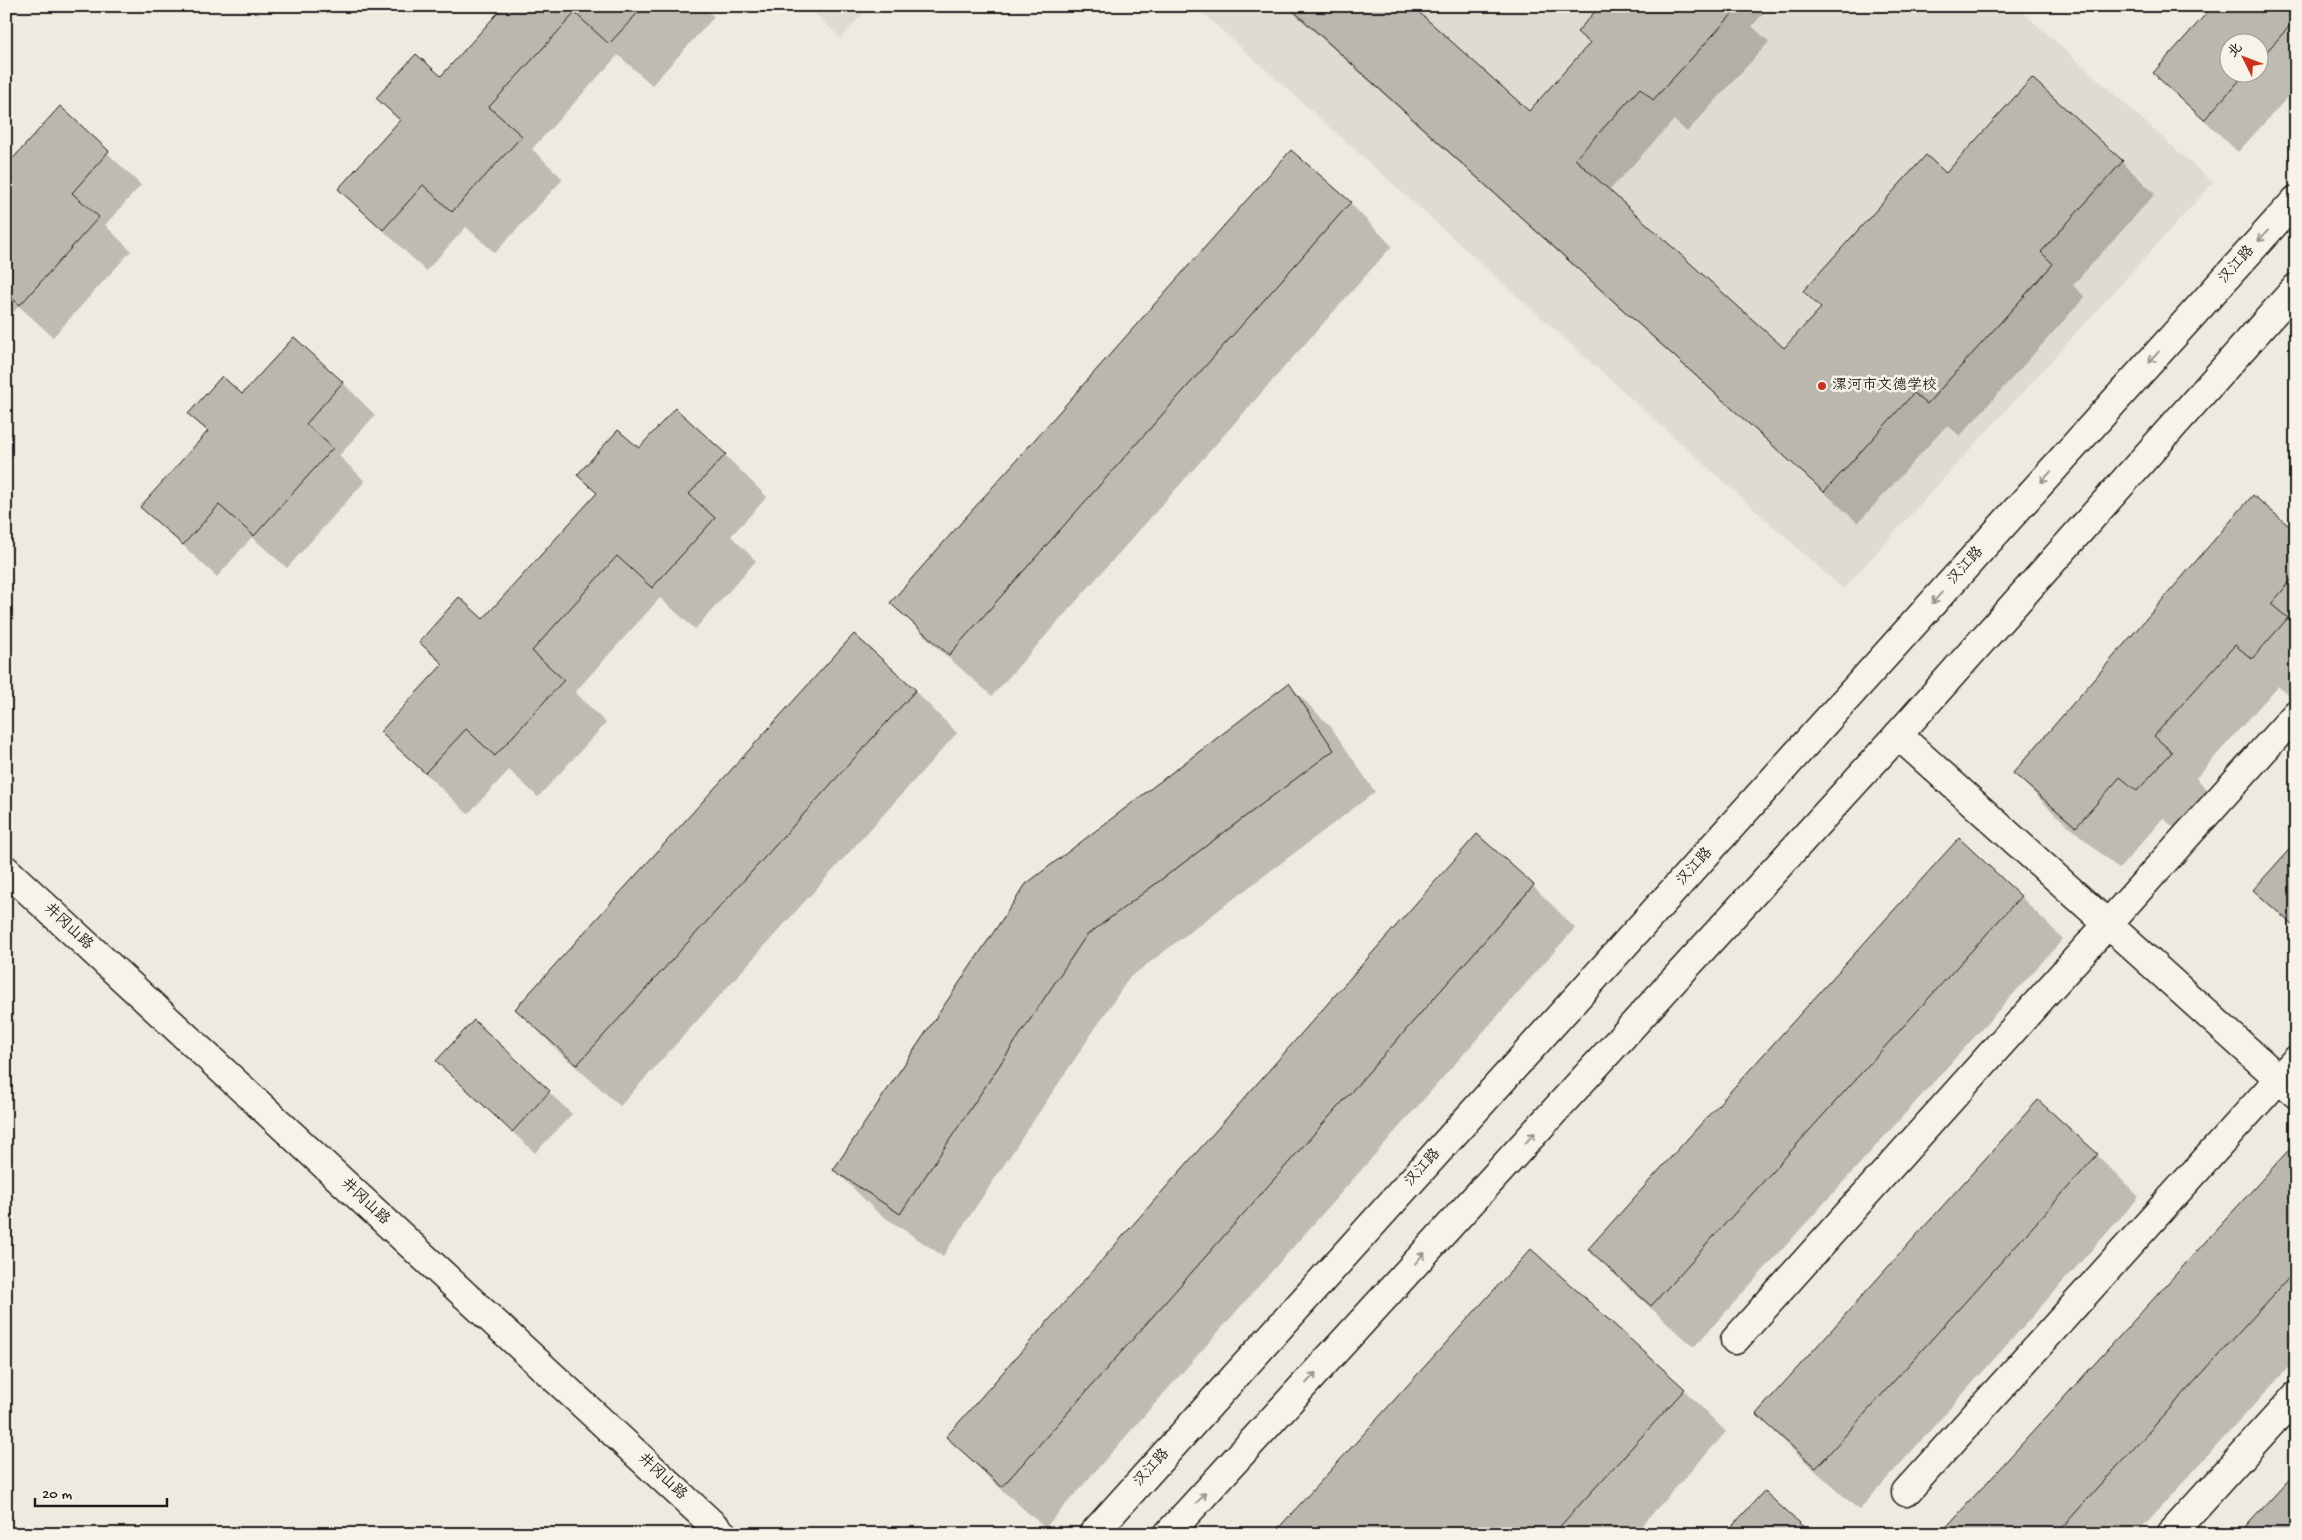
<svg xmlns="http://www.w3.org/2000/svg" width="2302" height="1540" font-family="'Gochi Hand','LXGW WenKai TC',sans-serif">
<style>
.built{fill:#dedbd1}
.shadow{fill:#0003;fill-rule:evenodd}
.building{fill:#bab7af;stroke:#1c1c1c}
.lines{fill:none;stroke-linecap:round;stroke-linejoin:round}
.street-casing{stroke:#1c1c1c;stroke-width:31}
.secondary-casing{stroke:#1c1c1c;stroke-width:31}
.street{stroke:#f7f3e8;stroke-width:28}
.secondary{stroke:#f7f3e8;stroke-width:28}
.oneway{stroke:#94928c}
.poi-dot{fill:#c8321e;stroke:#f7f3e8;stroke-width:2}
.labels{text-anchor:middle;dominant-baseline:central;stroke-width:5;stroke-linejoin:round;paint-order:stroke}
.street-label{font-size:15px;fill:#1c1c1c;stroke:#f7f3e8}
.poi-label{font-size:15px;fill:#1c1c1c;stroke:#f7f3e8;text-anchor:start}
</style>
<rect width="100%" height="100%" fill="#eeeae0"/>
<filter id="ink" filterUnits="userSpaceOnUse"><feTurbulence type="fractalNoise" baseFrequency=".02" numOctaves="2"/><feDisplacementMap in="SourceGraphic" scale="10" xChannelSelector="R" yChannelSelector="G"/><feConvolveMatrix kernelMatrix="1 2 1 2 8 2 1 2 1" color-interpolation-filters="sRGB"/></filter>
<g filter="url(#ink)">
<!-- built -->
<g class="built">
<path d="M807 6H870L841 38Z"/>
<path d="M1195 6H2016L2213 183 1843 589Z"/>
</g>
<!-- shadow -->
<g class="shadow">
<path d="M506 6H702L714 17 652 85 618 55 532 149 563 179 495 253 466 227 426 271 340 189 400 121 378 98 441 78Z"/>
<path d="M1286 6H1411L1529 113 1591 44 1601 6H1770L1752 26 1769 42 1687 132 1674 120 1609 191 1784 350 1946 174 2122 162 2155 194 2073 285 2085 297 1960 436 1947 425 1858 523Z"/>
<path d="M2077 6H2092L2085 14Z"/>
<path d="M2296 6V88L2238 152 2155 73ZM2230 42H2260V72H2230Z"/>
<path d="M60 108 141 185 105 225 131 251 53 337 19 306 6 320V164L8 166Z"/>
<path d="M1292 152 1350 203 1392 246 992 696 934 645 892 602Z"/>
<path d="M342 382 375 415 339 456 365 481 287 568 252 537 217 577 141 507 208 432 190 414 242 396Z"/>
<path d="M675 410 725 455 767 497 731 536 756 561 695 629 660 598 575 692 606 723 538 797 509 770 468 814 382 732 443 665 420 642 483 621 598 494 579 475 639 450Z"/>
<path d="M2296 534V700L2278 686 2196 778 2213 795 2180 833 2163 818 2119 869 2056 815 2014 773Z"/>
<path d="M1289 685 1331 727 1375 792 1129 978 943 1256 877 1212 835 1170Z"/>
<path d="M915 691 957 733 620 1106 559 1052 517 1009Z"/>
<path d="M2296 844V930L2255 890Z"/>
<path d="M1533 886 1575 928 1045 1528 990 1479 948 1437Z"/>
<path d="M2021 897 2063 939 1694 1347 1632 1291 1590 1249Z"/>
<path d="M474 1022 572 1114 535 1153 460 1083Z"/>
<path d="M2296 1144V1359L2136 1534H1942Z"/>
<path d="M2097 1155 2139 1197 1859 1510 1800 1457 1757 1414Z"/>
<path d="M1684 1390 1726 1432 1634 1534H1274Z"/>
</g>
<!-- building -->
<g class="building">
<path d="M504 6H644L609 44 575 13 489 107 522 136 452 212 423 185 383 230 338 189 400 120 376 98 416 54 441 76Z"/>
<path d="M1288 6H1412L1529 111 1590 43 1577 32 1600 6H1734L1737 9 1653 100 1640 88 1575 159 1784 348 1821 308 1803 291 1926 155 1946 173 2032 78 2123 161 2041 252 2053 264 1927 404 1914 393 1824 492Z"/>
<path d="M2213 6H2296V19L2260 59V42H2230V72H2247L2204 120 2153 73Z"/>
<path d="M60 106 109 151 72 193 99 217 20 305 6 293V162L8 164Z"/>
<path d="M1291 150 1351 202 949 655 890 603Z"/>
<path d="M294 337 343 382 306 424 333 448 254 536 219 505 183 545 140 507 208 431 188 414 222 376 242 394Z"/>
<path d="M675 408 726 454 689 494 715 518 652 588 617 556 532 651 564 680 495 756 466 729 425 773 380 732 443 664 419 642 459 597 483 619 597 493 577 475 618 430 639 448Z"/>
<path d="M2253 495 2296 532V575L2271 604 2288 618 2252 659 2235 645 2154 736 2172 752 2137 791 2120 777 2076 827 2013 773Z"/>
<path d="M854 634 916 690 577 1065 515 1009Z"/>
<path d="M1289 683 1334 750 1086 936 900 1214 833 1170 1026 884Z"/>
<path d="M1477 834 1534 885 1002 1487 946 1437Z"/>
<path d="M1959 838 2021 896 1651 1306 1588 1249Z"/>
<path d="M2296 842V928L2253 890Z"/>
<path d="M474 1020 550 1091 512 1132 436 1061Z"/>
<path d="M2038 1100 2098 1154 1816 1468 1756 1414Z"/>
<path d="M2296 1142V1270L2056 1534H1940Z"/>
<path d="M1531 1249 1685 1389 1553 1534H1273Z"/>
<path d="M2296 1472V1534H2239Z"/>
<path d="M1764 1491 1811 1534H1725Z"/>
</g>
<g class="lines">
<defs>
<g id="street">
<path d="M1898 735 2296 1094"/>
<path d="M1735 1340 2296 714"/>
<path d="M1906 1492 2296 1060"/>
<path d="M2171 1534 2296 1396"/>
</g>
<g id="secondary">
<path d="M6 870 723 1534"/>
<path d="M1093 1534 2296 200"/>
<path d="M1168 1534 1898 735 2296 288"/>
</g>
</defs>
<!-- street casing -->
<use href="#street" class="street-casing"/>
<!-- secondary casing -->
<use href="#secondary" class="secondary-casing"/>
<!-- street -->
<use href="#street" class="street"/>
<!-- secondary -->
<use href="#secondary" class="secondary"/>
</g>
<!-- one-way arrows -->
<defs><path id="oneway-shaft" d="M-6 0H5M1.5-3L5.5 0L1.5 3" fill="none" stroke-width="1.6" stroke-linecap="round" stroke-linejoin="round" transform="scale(1.25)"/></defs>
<g class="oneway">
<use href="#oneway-shaft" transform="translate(2263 236) rotate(132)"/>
<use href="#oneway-shaft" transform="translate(2154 357) rotate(132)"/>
<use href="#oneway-shaft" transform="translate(2046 477) rotate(132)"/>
<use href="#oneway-shaft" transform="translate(1937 598) rotate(132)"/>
<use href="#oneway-shaft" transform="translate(1530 1138) rotate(-48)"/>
<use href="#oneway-shaft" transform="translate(1420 1258) rotate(-48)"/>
<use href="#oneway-shaft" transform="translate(1311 1378) rotate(-48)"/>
<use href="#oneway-shaft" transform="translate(1201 1498) rotate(-48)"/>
</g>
</g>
<!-- markers -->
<circle class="poi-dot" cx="1822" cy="386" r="5"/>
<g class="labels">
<!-- street labels -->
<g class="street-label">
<text transform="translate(2237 265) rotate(-48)">汉江路</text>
<text transform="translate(1966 566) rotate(-48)">汉江路</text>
<text transform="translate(1695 867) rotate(-48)">汉江路</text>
<text transform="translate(68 927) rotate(43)">井冈山路</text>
<text transform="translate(1423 1168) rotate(-48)">汉江路</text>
<text transform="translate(365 1202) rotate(43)">井冈山路</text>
<text transform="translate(1152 1468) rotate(-48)">汉江路</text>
<text transform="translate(662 1477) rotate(43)">井冈山路</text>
</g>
<!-- poi labels -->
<g class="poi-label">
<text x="1832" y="386">漯河市文德学校</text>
</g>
</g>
<!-- margin -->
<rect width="2302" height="1540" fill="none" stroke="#f7f3e8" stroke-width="25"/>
<rect x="12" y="12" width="2277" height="1515" fill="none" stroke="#1c1c1c" stroke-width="2" filter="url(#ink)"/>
<!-- north arrow -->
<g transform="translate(2244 58) rotate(312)"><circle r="24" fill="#f7f3e8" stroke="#9f9d96"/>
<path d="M0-4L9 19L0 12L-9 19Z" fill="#c8321e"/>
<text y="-8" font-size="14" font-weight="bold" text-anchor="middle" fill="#1c1c1c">北</text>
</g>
<!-- scale -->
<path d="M35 1498v8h132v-8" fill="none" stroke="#1c1c1c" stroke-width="2.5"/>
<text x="42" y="1498" font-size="15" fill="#1c1c1c" stroke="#f7f3e8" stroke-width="4" paint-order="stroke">20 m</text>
</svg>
